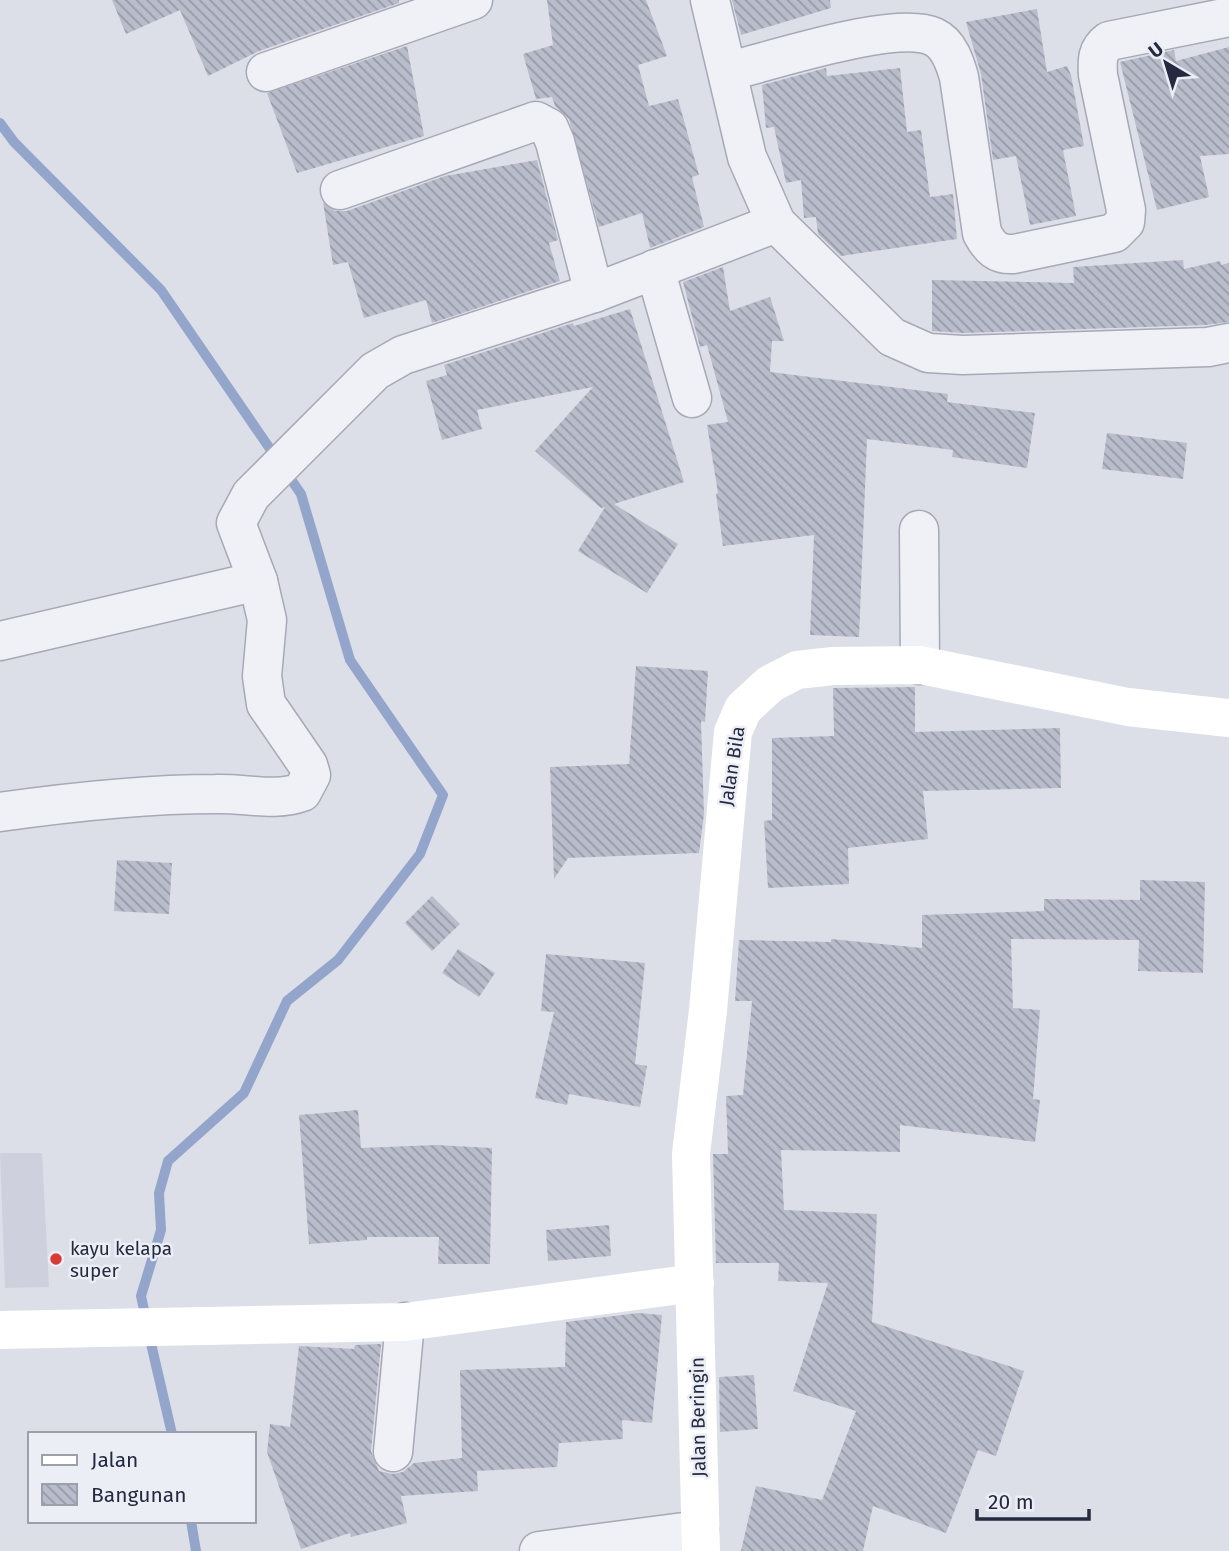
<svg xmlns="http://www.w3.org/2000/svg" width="1229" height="1551" font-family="'Fira Sans',sans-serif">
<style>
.built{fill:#ced1dd}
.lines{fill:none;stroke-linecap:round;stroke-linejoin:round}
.stream{stroke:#94a5cb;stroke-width:10}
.building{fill:url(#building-back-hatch)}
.street-casing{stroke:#a6a9b6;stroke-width:41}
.street{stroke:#f0f1f6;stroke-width:38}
.secondary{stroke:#fff;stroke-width:38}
.poi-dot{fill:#d83b36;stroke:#eceef6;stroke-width:2.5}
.labels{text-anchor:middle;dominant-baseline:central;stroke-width:5;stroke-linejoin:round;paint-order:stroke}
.street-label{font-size:19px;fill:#252a40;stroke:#eceef6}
.poi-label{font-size:19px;fill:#252a40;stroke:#eceef6;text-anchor:start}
</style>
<defs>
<pattern id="building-back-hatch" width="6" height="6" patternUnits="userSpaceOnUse" patternTransform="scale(1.75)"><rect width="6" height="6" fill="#b9bdcb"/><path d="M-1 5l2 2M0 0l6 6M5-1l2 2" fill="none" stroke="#969aa6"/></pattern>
</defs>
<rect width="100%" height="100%" fill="#dddfe8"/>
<!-- built -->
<path class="built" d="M0 1153H42L49 1287 5 1288Z"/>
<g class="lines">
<!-- stream -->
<g class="stream">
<path d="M0 123 14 142 161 290 301 494 350 660 443 795 420 854 338 960 287 1001 244 1093 168 1161 159 1193 161 1230 141 1296 146 1319"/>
<path d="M149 1335 172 1434"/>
<path d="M191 1521 196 1551"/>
</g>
</g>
<!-- building -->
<g class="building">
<path d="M112 0H399V3L259 51 208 76 180 10 126 34Z"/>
<path d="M547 0H646L667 56 638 65 649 106 678 99 699 175 692 177 704 227 650 248 642 213 599 227 569 119 555 106 552 97 536 99 523 54 553 45Z"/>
<path d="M732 0H830L831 8 741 35Z"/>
<path d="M1037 9 1047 72 1067 66 1071 75 1084 146 1063 150 1076 216 1030 225 1016 156 993 160 981 74 966 22Z"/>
<path d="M407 46 424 136 297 173 267 93Z"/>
<path d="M1229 47V154L1200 156 1209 197 1157 210 1120 62 1174 50 1176 61Z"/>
<path d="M826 68 827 76 900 68 907 132 921 130 930 197 953 194 957 239 841 256 818 234 816 217 804 218 801 180 786 183 774 127 766 128 762 85Z"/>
<path d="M537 160 558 240 549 243 560 281 432 323 426 300 364 318 348 262 333 265 323 202 335 211H347L445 176Z"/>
<path d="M1183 260 1184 269 1220 261 1221 265 1229 263V322L1206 325 963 333 932 331V280L1074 283 1073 267Z"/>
<path d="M723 267 730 311 770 297 784 341H772L770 372 948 394 947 402 1035 413 1027 468 952 457 953 450 867 439 859 637 810 635 814 535 723 546 716 494 718 493 707 425 728 422 707 345 700 347 683 282Z"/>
<path d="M630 309 684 482 614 504 678 544 647 593 578 551 605 507 601 508 535 451 593 387 477 410 482 429 442 440 426 381 447 375 444 365 573 323 574 326Z"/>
<path d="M1107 433 1187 443 1183 479 1102 469Z"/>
<path d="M636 666 708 671 705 722 701 721 704 814 699 853 568 858 554 879 550 767 629 764Z"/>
<path d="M915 687V732L1060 728 1061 788 923 791 928 839 848 848 849 884 768 888 764 821 772 820V738L834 736 833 688Z"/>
<path d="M117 860 172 863 169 914 114 911Z"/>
<path d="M1140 880 1205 882 1203 973 1138 971 1139 940 1011 939 1013 1008 1040 1010 1033 1099 1040 1100 1035 1142 900 1125V1152L781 1150 784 1210 877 1214 872 1322 1024 1371 996 1456 978 1450 946 1533 873 1506 863 1551H741L756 1486 822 1500 856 1411 793 1391 828 1283 778 1281 779 1263H716L713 1154H728L726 1096 743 1095 752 1001H735L739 940 831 942V939L922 948V915L1044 911V899L1140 900Z"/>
<path d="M432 896 460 924 432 951 405 923Z"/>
<path d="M458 949 495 973 479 997 442 973Z"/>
<path d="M546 954 645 963 635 1064 647 1066 640 1107 569 1094 567 1105 535 1098 554 1012 541 1011Z"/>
<path d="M358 1110 361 1148 436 1145 492 1148 490 1264H438L439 1237H367V1240L309 1244 299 1115Z"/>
<path d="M609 1225 611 1256 548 1261 546 1230Z"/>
<path d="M638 1313 662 1315 652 1423 622 1420 623 1439 559 1443 557 1467 477 1471 478 1491 401 1496 407 1523 351 1537 350 1533 301 1549 267 1452 270 1424 290 1427 299 1346 354 1349 355 1345 381 1344 371 1451 379 1471 392 1474 403 1472 414 1463 462 1458 460 1370 565 1367 566 1322Z"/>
<path d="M754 1375 758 1429 720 1432 719 1377Z"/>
</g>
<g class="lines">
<defs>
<g id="street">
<path d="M710 0 747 157 776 223 892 337 928 353 963 355 1208 347 1229 343"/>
<path d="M729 71C772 61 897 19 934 37 949 44 955 63 959 77L982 233C990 248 997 255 1014 254L1114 233 1125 222 1126 210 1098 75C1097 60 1097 50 1109 41L1229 17"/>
<path d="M266 72 473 0"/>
<path d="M340 190 536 121 549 128 555 142 594 293"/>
<path d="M655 269 692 398"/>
<path d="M919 530 920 665"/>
<path d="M0 641 258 581"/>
<path d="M0 812C71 802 144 794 216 794 245 793 275 802 302 792L311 775 308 765 266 704 262 676 267 620 258 581 236 523 251 495 375 371 403 355 594 293 776 223"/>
<path d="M393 1452 405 1322"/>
<path d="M539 1551 699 1530"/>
</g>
</defs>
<!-- street casing -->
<use href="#street" class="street-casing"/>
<!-- street -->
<use href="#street" class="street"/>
<!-- secondary -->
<g class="secondary">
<path d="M0 1330 405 1322 695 1283"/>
<path d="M701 1551 691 1154 708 1010 733 732 743 709 770 684 797 670 833 666 920 665 1128 707 1229 718"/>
</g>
</g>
<!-- markers -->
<circle class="poi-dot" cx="56" cy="1259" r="7"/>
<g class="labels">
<!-- street labels -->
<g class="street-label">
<text transform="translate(732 766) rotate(-81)">Jalan Bila</text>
<text transform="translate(698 1417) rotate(-91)">Jalan Beringin</text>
</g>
<!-- poi labels -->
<g class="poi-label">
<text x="70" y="1248">kayu kelapa<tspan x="70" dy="22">super</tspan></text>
</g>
</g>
<!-- legend -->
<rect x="28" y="1432" width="228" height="91" fill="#eceef6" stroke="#9ca0ad" stroke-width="2"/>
<rect x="42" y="1455" width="35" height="10" fill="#ffffff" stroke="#9ca0ad" stroke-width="2"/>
<text x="91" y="1467" font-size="21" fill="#252a40">Jalan</text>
<rect x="42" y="1484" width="35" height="21" fill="url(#building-back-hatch)" stroke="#9ca0ad" stroke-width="2"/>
<text x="91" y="1502" font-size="21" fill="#252a40">Bangunan</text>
<!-- north arrow -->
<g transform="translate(1166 63) rotate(322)" stroke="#eceef6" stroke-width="5" paint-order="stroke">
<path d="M0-5L12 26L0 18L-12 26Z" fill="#252a40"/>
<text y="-10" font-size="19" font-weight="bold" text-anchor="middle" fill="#252a40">U</text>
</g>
<!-- scale -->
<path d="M977 1509v10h112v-10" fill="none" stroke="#252a40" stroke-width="3.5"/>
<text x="988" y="1509" font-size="21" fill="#252a40" stroke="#eceef6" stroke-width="5" paint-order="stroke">20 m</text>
</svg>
